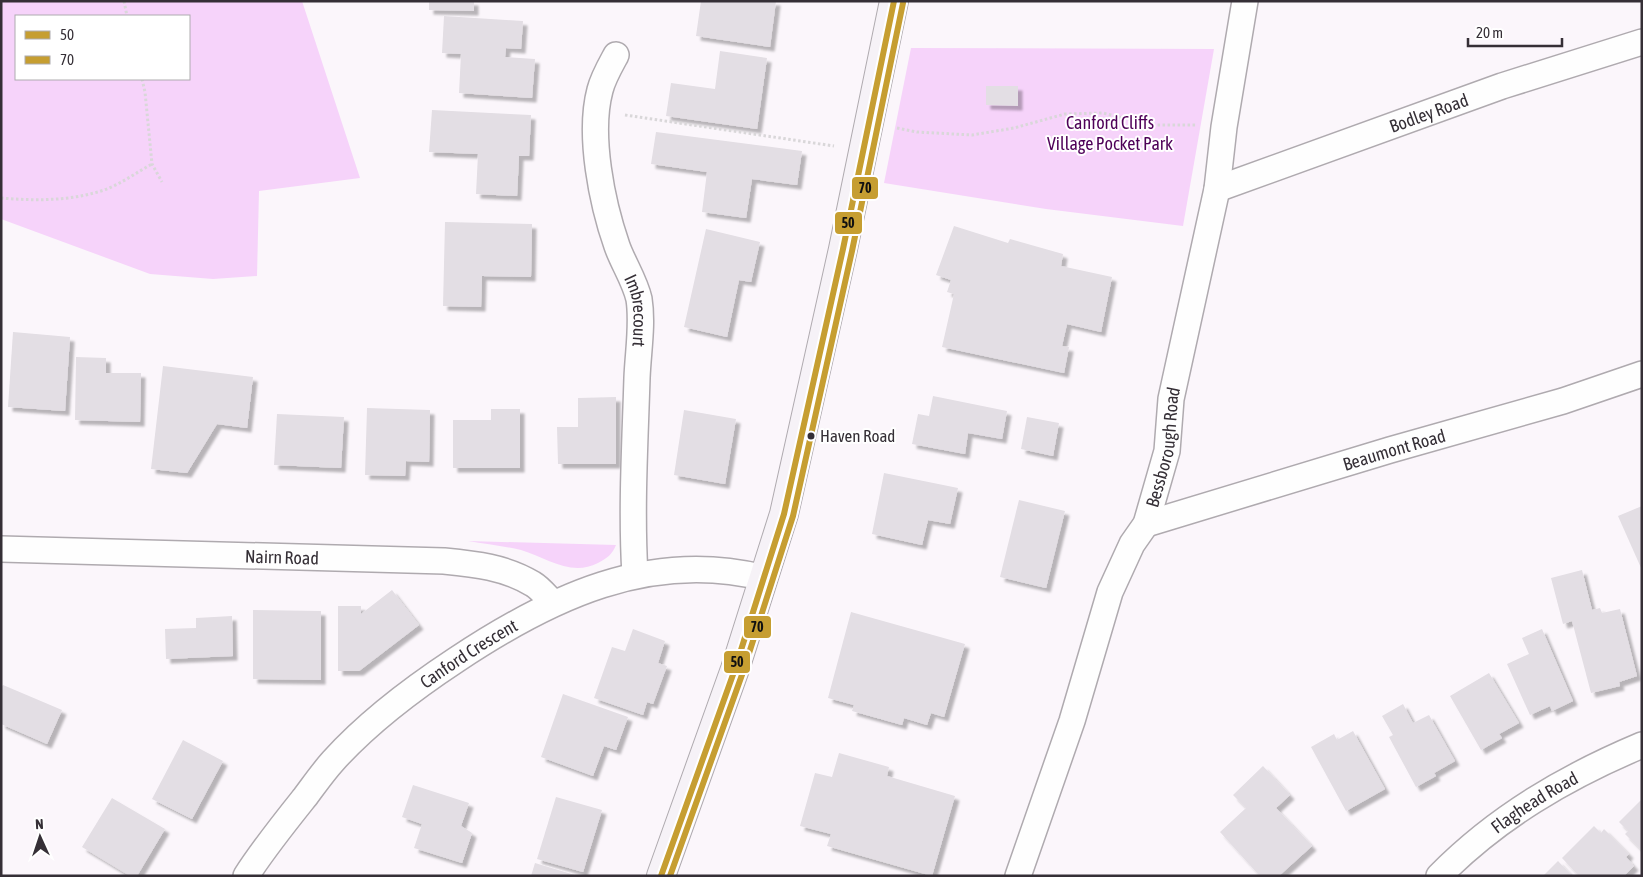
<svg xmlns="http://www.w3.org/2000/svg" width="1643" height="877" font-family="'Asap Condensed',sans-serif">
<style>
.green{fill:#f6d3fa;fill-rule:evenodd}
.building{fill:#e3dee4;filter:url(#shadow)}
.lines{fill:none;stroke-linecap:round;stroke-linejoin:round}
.minor-casing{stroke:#afaaaf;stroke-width:28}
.secondary-casing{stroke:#afaaaf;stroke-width:30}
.path{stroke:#d9d7d9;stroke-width:3;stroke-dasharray:2.5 2.5;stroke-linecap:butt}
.minor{stroke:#fefefe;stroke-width:25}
.secondary{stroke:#f6f2f7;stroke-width:28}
.bus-1-casing{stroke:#fff;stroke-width:10}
.bus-2-casing{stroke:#fff;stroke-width:10}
.bus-1{stroke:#c69e31;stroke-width:6}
.bus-2{stroke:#c69e31;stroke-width:6}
.bus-dot{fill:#352f36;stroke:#fff;stroke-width:2}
.labels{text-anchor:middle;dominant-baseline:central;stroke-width:4;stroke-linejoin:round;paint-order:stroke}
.bus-label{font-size:17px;fill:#352f36;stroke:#fff;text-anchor:start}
.street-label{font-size:18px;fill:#352f36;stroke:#fff}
.park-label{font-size:18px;fill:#4e0158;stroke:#fff}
.line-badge{stroke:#fff;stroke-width:2}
.pale-badge-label{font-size:14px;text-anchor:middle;font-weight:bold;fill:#111}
</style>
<defs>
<filter id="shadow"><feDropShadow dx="4.5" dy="4.5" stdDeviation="1" flood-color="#0004"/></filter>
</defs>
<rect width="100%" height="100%" fill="#fbf6fb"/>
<!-- green -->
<g class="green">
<path d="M1 1H302L360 178 259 191 257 276 213 279 150 274 1 219ZM16 16H189V79H16Z"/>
<path d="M911 48 1214 49 1183 226 1046 209 884 183Z"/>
<path d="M468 541 616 545C612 555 607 558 598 563 571 577 547 558 521 550 504 546 486 544 468 541Z"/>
</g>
<!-- building -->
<g class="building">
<path d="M429 1H474V11L429 10Z"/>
<path d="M701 1H776L770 47 696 36Z"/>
<path d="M444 16 523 21 521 49 506 48 505 57 535 59 532 98 459 93 461 54 442 53Z"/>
<path d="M720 51 767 58 757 129 666 116 671 83 715 89Z"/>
<path d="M986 86H1018V106L986 105Z"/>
<path d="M432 110 531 115 529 156H519L517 196 476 194 478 154 429 152Z"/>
<path d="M656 132 802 151 797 185 752 179 746 218 702 212 707 172 651 164Z"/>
<path d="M445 222 532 224 531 277 482 276 481 307 443 306Z"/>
<path d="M954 226 1008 243 1010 239 1063 254 1061 266 1112 277 1101 332 1067 324 1062 346 1069 347 1064 373 942 347 954 294 947 292 951 280 936 275Z"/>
<path d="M706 229 760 242 751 282 739 280 727 337 684 327Z"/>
<path d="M13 332 70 337 65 411 8 407Z"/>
<path d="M76 357 106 358V373H141L140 422 75 420Z"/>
<path d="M163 366 253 377 247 428 217 424 187 473 151 469Z"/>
<path d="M933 396 1007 411 1002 439 968 433 965 454 912 444 918 414 929 416Z"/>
<path d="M616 397V464H558L557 427H578V398Z"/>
<path d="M367 408 430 410 429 462 406 461 405 476 365 475Z"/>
<path d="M491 409H520V468H453V420H491Z"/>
<path d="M684 410 736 419 725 484 674 475Z"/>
<path d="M277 414 344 417 341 468 274 465Z"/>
<path d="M1027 417 1059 423 1053 456 1021 449Z"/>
<path d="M884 473 958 488 950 524 928 520 922 545 872 534Z"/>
<path d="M1019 500 1065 511 1046 588 1000 577Z"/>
<path d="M1642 506V570L1618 516Z"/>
<path d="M1582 570 1592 610 1600 608 1602 613 1620 609 1637 676 1619 682 1620 686 1591 693 1572 621 1563 624 1551 578Z"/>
<path d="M392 590 419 625 359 671H338V606H361V614Z"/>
<path d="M253 610 321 611V680L253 679Z"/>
<path d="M851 612 965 644 944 717 931 713 927 725 904 718 902 725 852 711 854 705 828 698Z"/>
<path d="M232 616 233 656 166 659 165 629 196 628V618Z"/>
<path d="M633 629 665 641 658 663 667 666 653 704 647 702 643 715 594 698 612 647 625 651Z"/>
<path d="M1542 629 1573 701 1552 711 1550 706 1530 715 1507 664 1529 654 1522 638Z"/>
<path d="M1489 673 1519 723 1499 734 1502 738 1481 750 1450 696Z"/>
<path d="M3 685 62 710 47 744 1 724V688Z"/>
<path d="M563 694 628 717 616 750 604 746 593 776 541 757Z"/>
<path d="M1403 704 1413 723 1429 715 1455 761 1434 773 1436 776 1416 787 1389 737 1393 735 1382 716Z"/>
<path d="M1353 731 1385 789 1346 811 1311 747 1334 734 1337 740Z"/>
<path d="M183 740 223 761 192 819 152 799Z"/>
<path d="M839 753 889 767 887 776 955 796 932 876 827 846 831 834 800 826 815 773 832 777Z"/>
<path d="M1263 766 1290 795 1276 808 1312 846 1280 875H1259L1220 832 1246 808 1233 795Z"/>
<path d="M413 785 469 803 461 826 472 833 462 863 414 848 422 824 402 817Z"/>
<path d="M556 797 602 810 583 872 537 859Z"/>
<path d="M112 798 165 829 137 876H130L82 847Z"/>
<path d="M1642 799V851L1625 834 1628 831 1619 822Z"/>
<path d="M1594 826 1601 833 1604 829 1629 854 1626 857 1634 866 1624 876H1579L1562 858Z"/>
<path d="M1558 861 1572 876H1543Z"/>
<path d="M535 863 575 875V876H531Z"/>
</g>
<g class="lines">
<defs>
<g id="minor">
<path id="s1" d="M616 55C610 66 603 78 600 90 588 135 602 203 617 246 623 263 635 281 639 299 643 324 638 352 637 378 635 444 631 510 635 575"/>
<path id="s2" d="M1217 189 1502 86 1642 42"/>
<path id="s3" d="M1146 524 1390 450 1563 401 1642 374"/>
<path id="s4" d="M1 549 444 561C475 564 505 567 533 584 540 588 547 597 553 603"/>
<path id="s5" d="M246 876C264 848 285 822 305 797 314 785 323 772 333 761 369 721 412 689 456 660 549 598 650 549 764 578"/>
<path id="s6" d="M1018 876 1072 721 1110 592 1132 544 1146 524 1167 451 1171 399 1217 189 1224 127 1245 1"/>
<path id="s7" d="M1439 876C1497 817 1566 777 1642 745"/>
</g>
<path id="secondary" d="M661 876 735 669 784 514 843 249 894 1"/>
</defs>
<!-- minor casing -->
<use href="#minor" class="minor-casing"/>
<!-- secondary casing -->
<use href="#secondary" class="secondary-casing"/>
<!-- path -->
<g class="path">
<path d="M124 1 127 16"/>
<path d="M142 79 145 92 152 164 162 182"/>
<path d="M625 115 834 146"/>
<path d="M897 128 917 132 972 135 1014 128 1065 114 1103 113 1151 125H1196"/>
<path d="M1 198C36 201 71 201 104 190 121 184 137 172 152 164"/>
</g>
<!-- minor -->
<use href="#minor" class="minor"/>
<!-- secondary -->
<use href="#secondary" class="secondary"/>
<defs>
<path id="bus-1" d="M661 876 735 669 784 514 843 249 894 1"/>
<path id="bus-2" d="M670 876 743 672 793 516 852 251 903 3"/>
</defs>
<!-- bus-1 casing -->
<use href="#bus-1" class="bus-1-casing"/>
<!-- bus-2 casing -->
<use href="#bus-2" class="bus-2-casing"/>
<!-- bus-1 -->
<use href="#bus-1" class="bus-1"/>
<!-- bus-2 -->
<use href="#bus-2" class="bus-2"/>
</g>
<!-- markers -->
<circle class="bus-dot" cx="811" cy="436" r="4.5"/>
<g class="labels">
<!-- bus labels -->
<g class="bus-label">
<text x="820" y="436">Haven Road</text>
</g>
<!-- street labels -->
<g class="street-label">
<text stroke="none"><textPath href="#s2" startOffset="225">Bodley Road</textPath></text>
<text stroke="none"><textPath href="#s1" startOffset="266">Imbrecourt</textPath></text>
<text stroke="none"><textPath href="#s6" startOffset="455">Bessborough Road</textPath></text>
<text stroke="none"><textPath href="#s3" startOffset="259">Beaumont Road</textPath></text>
<text stroke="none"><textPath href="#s4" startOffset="281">Nairn Road</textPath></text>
<text stroke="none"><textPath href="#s5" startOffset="318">Canford Crescent</textPath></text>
<text stroke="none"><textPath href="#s7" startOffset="121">Flaghead Road</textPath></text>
</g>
<!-- park labels -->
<g class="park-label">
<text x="1110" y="122">Canford Cliffs<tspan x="1110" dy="21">Village Pocket Park</tspan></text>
</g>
</g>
<g class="line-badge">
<rect x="851" y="176" width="28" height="24" rx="5" fill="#c69e31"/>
<rect x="834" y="211" width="29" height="24" rx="5" fill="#c69e31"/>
<rect x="743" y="615" width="29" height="24" rx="5" fill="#c69e31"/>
<rect x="723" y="650" width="28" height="24" rx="5" fill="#c69e31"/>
</g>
<g class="pale-badge-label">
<text x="865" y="193">70</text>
<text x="848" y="228">50</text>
<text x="757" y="632">70</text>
<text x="737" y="667">50</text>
</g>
<!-- border -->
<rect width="1643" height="877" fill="none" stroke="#352f36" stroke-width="5"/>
<!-- legend -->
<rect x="15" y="15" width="175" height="65" fill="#ffffff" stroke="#aeacaf"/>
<rect x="25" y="31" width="25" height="8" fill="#c69e31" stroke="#aeacaf"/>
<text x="60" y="40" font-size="15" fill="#352f36">50</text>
<rect x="25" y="56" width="25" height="8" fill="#c69e31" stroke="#aeacaf"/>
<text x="60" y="65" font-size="15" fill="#352f36">70</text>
<!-- north arrow -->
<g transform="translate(40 837) rotate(357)" stroke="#ffffff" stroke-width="4" paint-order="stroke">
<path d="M0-4L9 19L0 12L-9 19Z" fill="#352f36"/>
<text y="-8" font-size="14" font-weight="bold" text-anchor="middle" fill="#352f36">N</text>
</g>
<!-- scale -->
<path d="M1468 38v8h94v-8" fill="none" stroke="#352f36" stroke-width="2.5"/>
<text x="1476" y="38" font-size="15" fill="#352f36" stroke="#ffffff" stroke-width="4" paint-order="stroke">20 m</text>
</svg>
